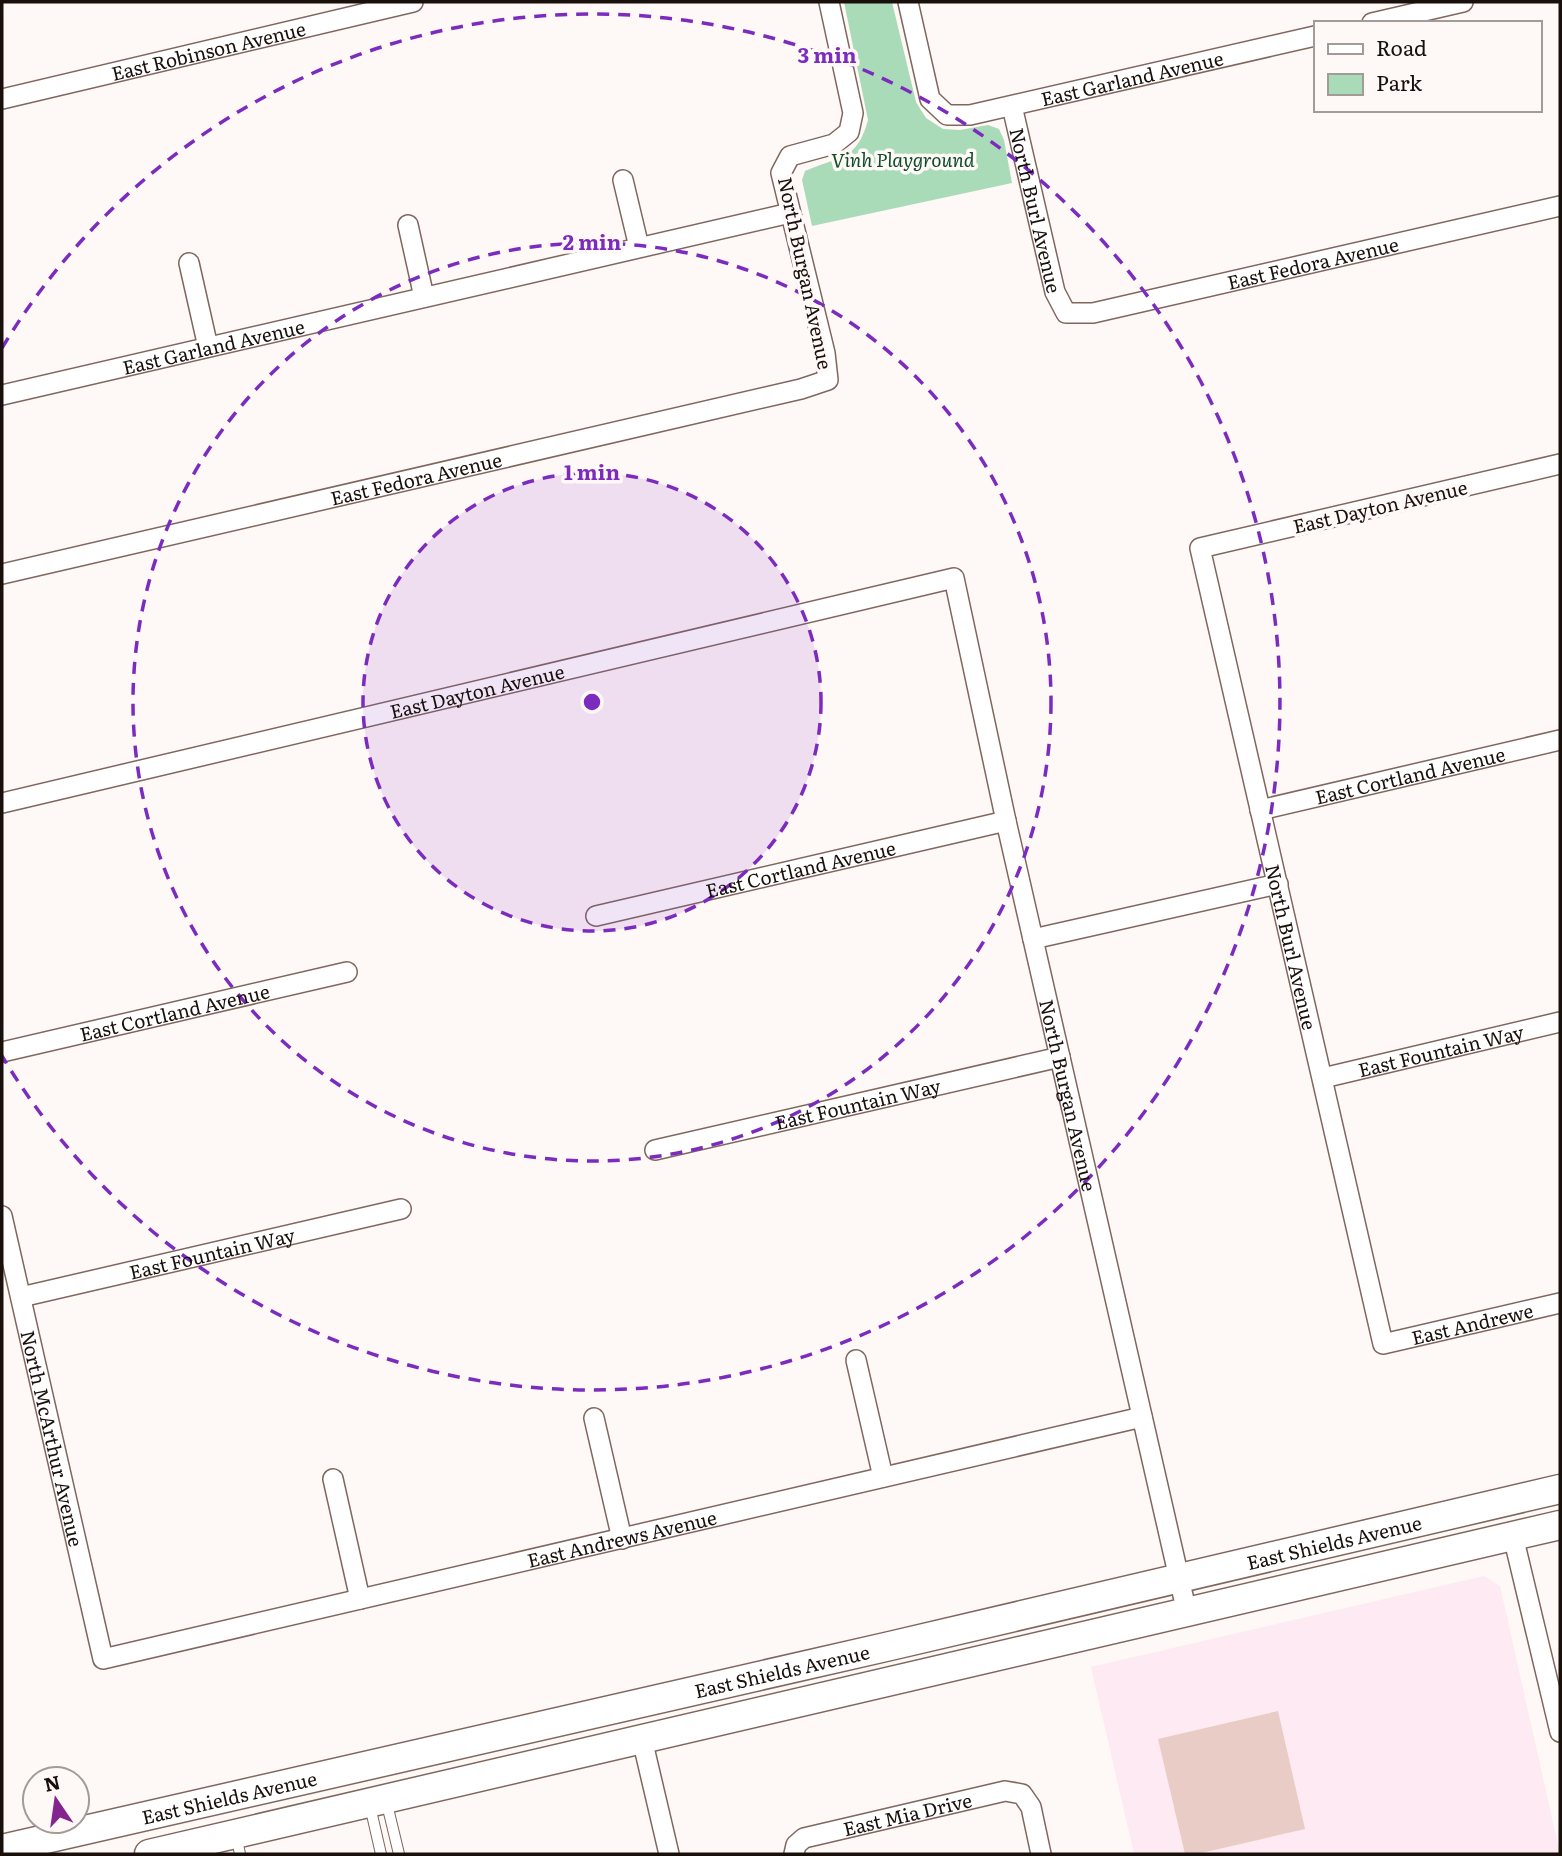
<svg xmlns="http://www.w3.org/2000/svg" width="1562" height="1856" font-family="Literata,serif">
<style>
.commercial{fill:#fdeaf2}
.green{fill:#aadbb9}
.building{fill:#eaccc6}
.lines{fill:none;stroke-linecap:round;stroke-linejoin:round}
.lane-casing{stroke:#80675e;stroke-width:12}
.street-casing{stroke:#80675e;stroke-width:22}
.secondary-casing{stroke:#80675e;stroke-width:31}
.lane{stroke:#fff;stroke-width:10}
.street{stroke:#fff;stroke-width:19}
.secondary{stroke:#fff;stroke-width:28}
.ring{fill:none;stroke:#7b2cbf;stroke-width:3.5;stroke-dasharray:12 9}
.labels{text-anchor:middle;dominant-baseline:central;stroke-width:7;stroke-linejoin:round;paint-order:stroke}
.street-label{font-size:19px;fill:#19100c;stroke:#fef8f6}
.park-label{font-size:19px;font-style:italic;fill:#0f4d2b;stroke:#fef8f6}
.centre{fill:#7b2cbf;stroke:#fef8f6;stroke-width:3.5}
.ring-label{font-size:21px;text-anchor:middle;font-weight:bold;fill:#7b2cbf;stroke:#fef8f6;stroke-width:7;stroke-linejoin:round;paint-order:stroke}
</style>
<rect width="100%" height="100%" fill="#fef8f6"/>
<!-- commercial -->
<path class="commercial" d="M1484 1576 1500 1586 1560 1854H1134L1091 1667Z"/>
<!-- green -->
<path class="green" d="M844 2H892L916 102 926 118 943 129 960 130 988 125 999 129 1004 140 1012 183 812 226 802 180 805 171C839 156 857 161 868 120Z"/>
<!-- building -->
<path class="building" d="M1278 1711 1305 1829 1197 1854H1185L1158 1739Z"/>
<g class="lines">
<defs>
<g id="lane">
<path d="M386 1800 399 1854"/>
<path d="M370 1806 381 1854"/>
<path d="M236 1835 240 1854"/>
</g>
<g id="street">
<path id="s1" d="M908 2 930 99 947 115H970L1315 36"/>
<path d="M1372 23 1463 2"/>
<path id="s2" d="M2 99 413 2"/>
<path id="s3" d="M1012 106 1055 292 1066 313H1093L1560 206"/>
<path d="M623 180 639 247"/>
<path d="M408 225 424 297"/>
<path d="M189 263 208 347"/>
<path id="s4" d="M2 395 790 213"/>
<path id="s5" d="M1560 464 1200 548 1383 1344 1560 1303"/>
<path id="s6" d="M2 574 801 389 828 380 825 353 781 173 790 156 834 144 849 132 853 113 829 2"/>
<path id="s7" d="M2 803 954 578 1006 821 1187 1613"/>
<path id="s8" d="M1260 810 1560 740"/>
<path id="s9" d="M596 916 1006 821"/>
<path d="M1033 939 1278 884"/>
<path id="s10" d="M2 1052 347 972"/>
<path id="s11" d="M1323 1078 1560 1022"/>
<path id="s12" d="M655 1150 1060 1057"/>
<path id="s13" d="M2 1216 103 1659 1142 1417"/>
<path id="s14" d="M21 1297 401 1209"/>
<path d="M856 1360 883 1477"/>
<path d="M594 1418 622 1539"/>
<path d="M333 1479 360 1599"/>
<path d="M1513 1536 1560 1732"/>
<path d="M642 1739 669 1854"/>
<path id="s15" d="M794 1854 796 1845 804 1838 1005 1791 1022 1794 1031 1807 1041 1854"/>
</g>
<g id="secondary">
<path id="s16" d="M2 1849 890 1646 1560 1489"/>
<path d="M149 1854 1560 1525"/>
</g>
</defs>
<!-- lane casing -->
<use href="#lane" class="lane-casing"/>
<!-- street casing -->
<use href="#street" class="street-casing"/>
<!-- secondary casing -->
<use href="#secondary" class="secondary-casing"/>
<!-- lane -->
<use href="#lane" class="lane"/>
<!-- street -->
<use href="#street" class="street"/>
<!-- secondary -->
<use href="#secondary" class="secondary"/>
</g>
<!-- distance rings -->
<circle cx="592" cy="702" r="229" fill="#7b2cbf" fill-opacity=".12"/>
<g class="ring">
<circle cx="592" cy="702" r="229"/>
<circle cx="592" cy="702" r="459"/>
<path d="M2 348A688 688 0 1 1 2 1056"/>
</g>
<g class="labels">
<!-- street labels -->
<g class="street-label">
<text stroke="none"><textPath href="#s2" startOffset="212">East Robinson Avenue</textPath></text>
<text stroke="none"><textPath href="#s1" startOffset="312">East Garland Avenue</textPath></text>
<text stroke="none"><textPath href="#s3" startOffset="107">North Burl Avenue</textPath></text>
<text stroke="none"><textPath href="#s3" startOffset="467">East Fedora Avenue</textPath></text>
<text transform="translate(806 273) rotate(78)">North Burgan Avenue</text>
<text stroke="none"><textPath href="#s4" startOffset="217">East Garland Avenue</textPath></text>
<text stroke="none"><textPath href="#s6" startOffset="425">East Fedora Avenue</textPath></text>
<text transform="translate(1380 506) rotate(-13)">East Dayton Avenue</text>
<text stroke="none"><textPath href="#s7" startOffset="488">East Dayton Avenue</textPath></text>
<text stroke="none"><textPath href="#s8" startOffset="154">East Cortland Avenue</textPath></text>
<text stroke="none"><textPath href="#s9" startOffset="210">East Cortland Avenue</textPath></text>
<text stroke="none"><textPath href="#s5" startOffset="779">North Burl Avenue</textPath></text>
<text stroke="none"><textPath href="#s10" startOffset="177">East Cortland Avenue</textPath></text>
<text stroke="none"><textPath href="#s11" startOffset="121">East Fountain Way</textPath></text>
<text stroke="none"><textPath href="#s7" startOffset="1508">North Burgan Avenue</textPath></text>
<text stroke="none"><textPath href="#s12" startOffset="208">East Fountain Way</textPath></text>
<text stroke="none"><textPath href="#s14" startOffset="196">East Fountain Way</textPath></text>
<text stroke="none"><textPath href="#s5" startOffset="1278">East Andrewe</textPath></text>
<text stroke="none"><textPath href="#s13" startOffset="228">North McArthur Avenue</textPath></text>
<text stroke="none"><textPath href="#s13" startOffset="987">East Andrews Avenue</textPath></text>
<text stroke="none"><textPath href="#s16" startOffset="1367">East Shields Avenue</textPath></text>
<text stroke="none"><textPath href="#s16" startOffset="800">East Shields Avenue</textPath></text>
<text stroke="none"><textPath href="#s16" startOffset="233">East Shields Avenue</textPath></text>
<text stroke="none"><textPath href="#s15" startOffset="126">East Mia Drive</textPath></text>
</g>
<!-- park labels -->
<g class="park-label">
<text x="903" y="159">Vinh Playground</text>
</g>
</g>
<circle cx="592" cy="702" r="10" class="centre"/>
<g class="ring-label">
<text x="827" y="63">3 min</text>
<text x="592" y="250">2 min</text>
<text x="592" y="480">1 min</text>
</g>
<!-- border -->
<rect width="1562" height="1856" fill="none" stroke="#19100c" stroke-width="7"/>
<!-- legend -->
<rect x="1314" y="21" width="228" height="91" fill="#fef8f6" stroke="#a29b98" stroke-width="2"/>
<rect x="1328" y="44" width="35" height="10" fill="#ffffff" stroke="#a29b98" stroke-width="2"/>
<text x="1376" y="56" font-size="21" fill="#19100c">Road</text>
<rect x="1328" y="74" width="35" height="21" fill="#aadbb9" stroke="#a29b98" stroke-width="2"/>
<text x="1376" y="91" font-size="21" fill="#19100c">Park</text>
<!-- north arrow -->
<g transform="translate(56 1800) rotate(347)"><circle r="33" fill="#fef8f6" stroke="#a29b98" stroke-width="2"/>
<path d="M0-5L12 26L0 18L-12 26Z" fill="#83248f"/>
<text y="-10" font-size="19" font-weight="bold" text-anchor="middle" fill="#19100c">N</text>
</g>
</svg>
